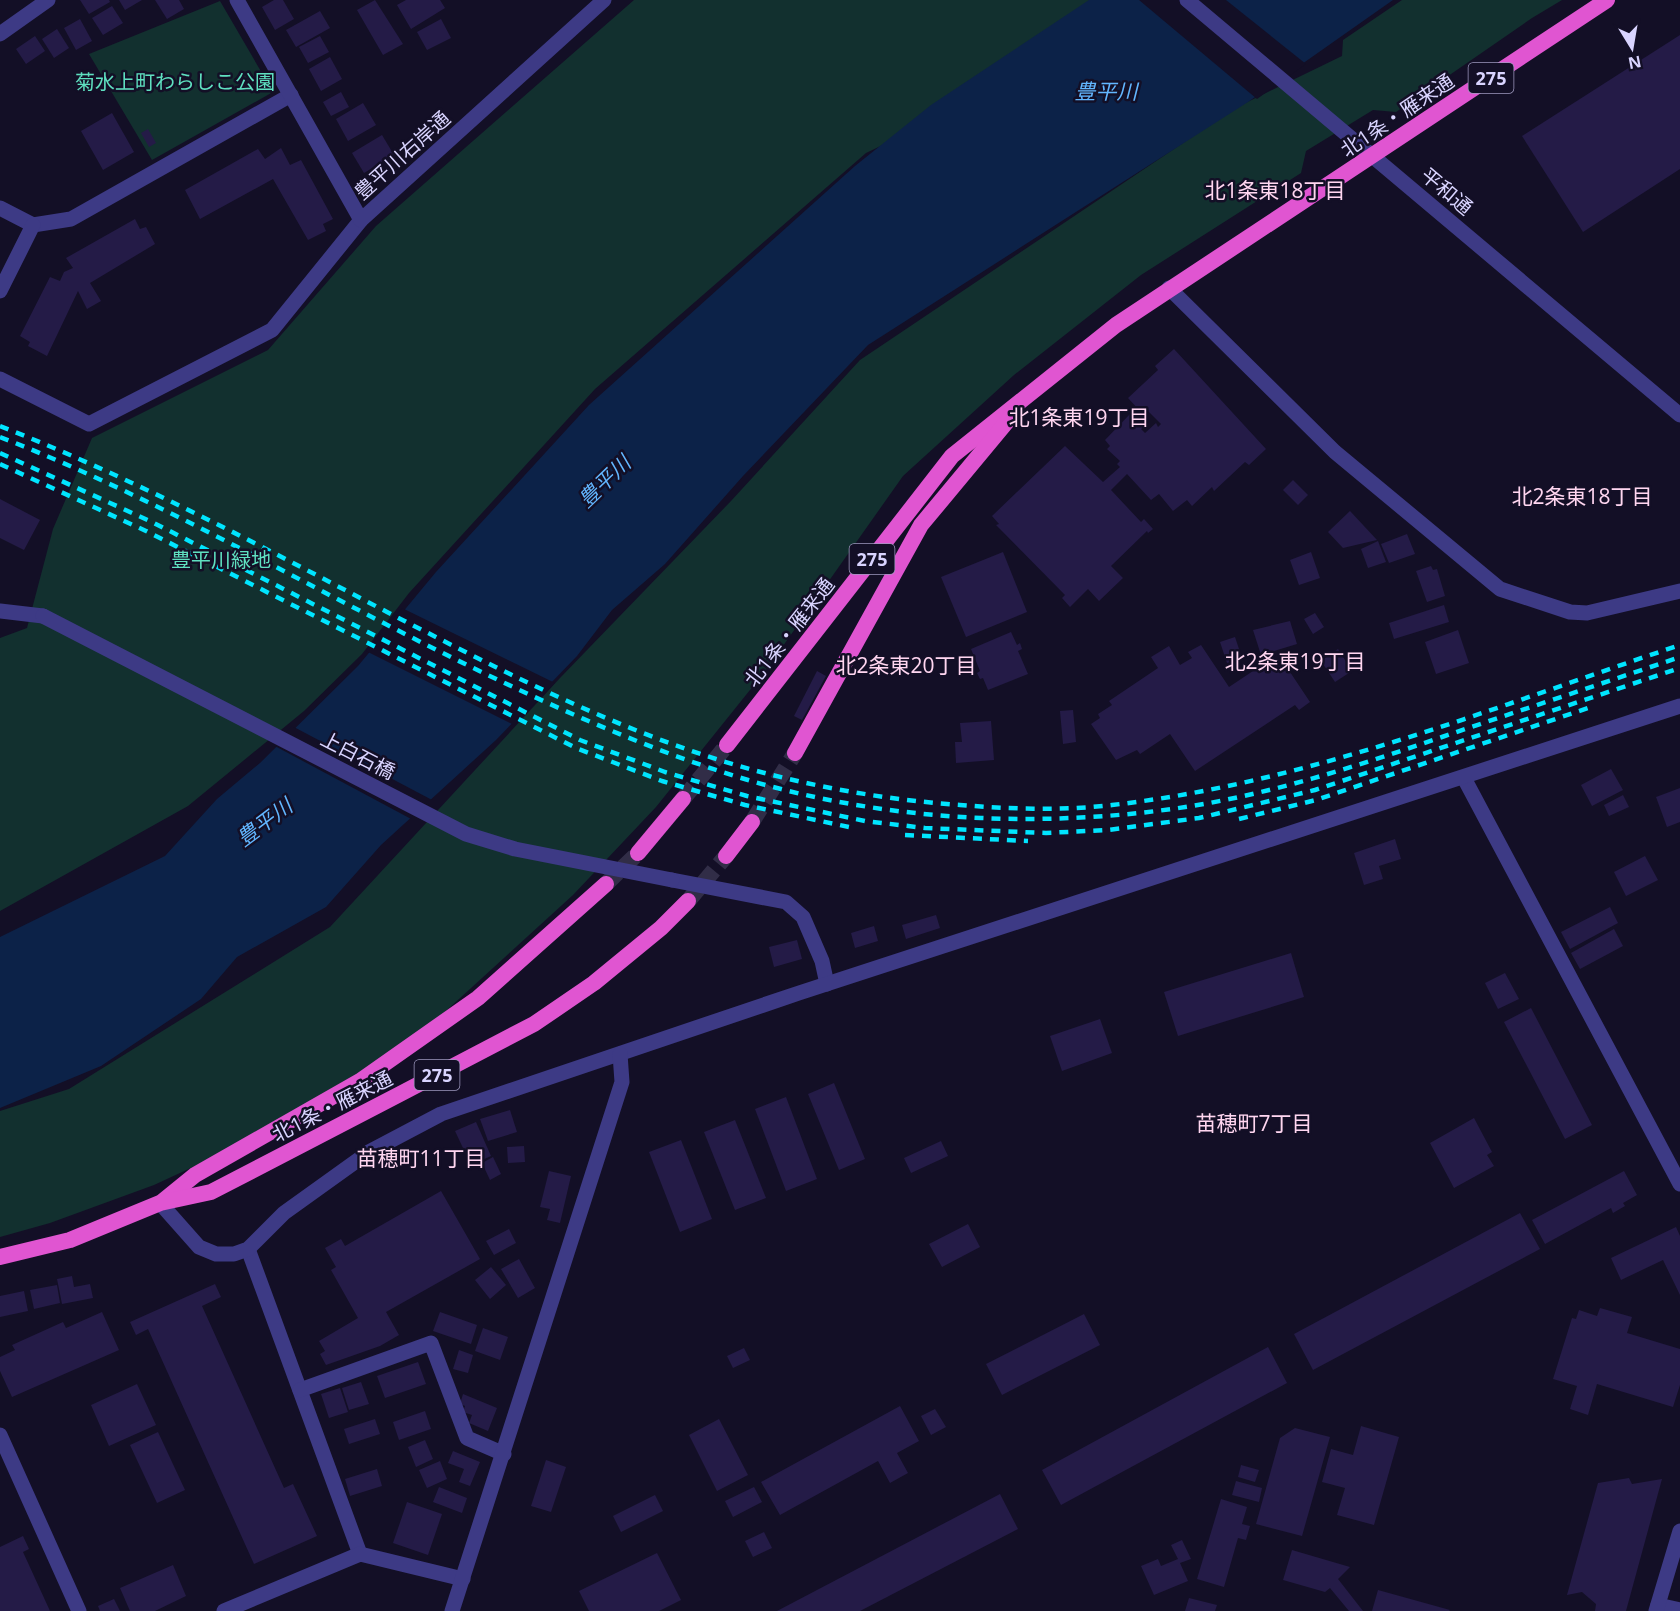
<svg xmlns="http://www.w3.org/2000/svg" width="1680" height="1611" font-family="'Open Sans','Noto Sans JP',sans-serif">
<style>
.green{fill:#12302f}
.water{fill:#0c2248}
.pier{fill:#130f26}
.building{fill:#241b47}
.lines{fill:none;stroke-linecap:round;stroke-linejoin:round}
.trunk-tunnel{stroke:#312d47;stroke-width:16;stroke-dasharray:16 8;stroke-linecap:butt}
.minor{stroke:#3d3a85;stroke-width:15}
.tertiary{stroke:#3d3a85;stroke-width:15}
.trunk{stroke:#e055d1;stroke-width:16}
.rail{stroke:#00e5ff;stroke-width:4.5;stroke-dasharray:9 8;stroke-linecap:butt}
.tertiary-bridge{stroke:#3d3a85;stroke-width:15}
.labels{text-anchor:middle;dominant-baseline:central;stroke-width:5;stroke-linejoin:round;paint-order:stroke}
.shield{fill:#130f26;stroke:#9e99be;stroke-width:1.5}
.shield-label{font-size:18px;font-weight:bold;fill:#d9d4ff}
.park-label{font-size:20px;fill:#5fe0c0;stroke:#130f26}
.street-label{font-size:20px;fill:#d9d4ff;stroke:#130f26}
.water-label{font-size:21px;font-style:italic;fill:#62b6ff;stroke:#130f26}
.neighbourhood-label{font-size:21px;fill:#ffd6f0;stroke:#130f26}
</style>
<rect width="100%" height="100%" fill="#130f26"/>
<!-- green -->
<g class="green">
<path d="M634 0H1123L991 93 866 153 595 389 409 593 362 654 304 711 188 806 0 911V638L27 628 53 529 92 438 268 350 376 226Z"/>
<path d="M1402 0H1562L1532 18 1396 112 1373 110 1306 151 1301 173 1141 275 1014 375 903 476 766 670 656 807 573 895 425 1030 320 1108 154 1185 50 1223 0 1237V1111L69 1089 330 927 560 678 731 501 860 360 1235 108 1342 56 1343 40Z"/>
<path d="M220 1 273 92 152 160 89 54Z"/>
</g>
<!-- water -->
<path class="water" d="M1089 0H1393L1248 102 868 345 743 476 665 564 612 610 577 656 496 740 381 845 326 907 237 957 201 999 101 1066 0 1108V937L165 856 217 799 260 763 358 666 436 572 589 405 855 166 931 105Z"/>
<!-- pier -->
<g class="pier">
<path d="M1139 0H1226L1306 64 1257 99Z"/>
<path d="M402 608 555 683 514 725 366 651Z"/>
<path d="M292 726 434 801 413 820 273 745Z"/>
</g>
<!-- building -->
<g class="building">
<path d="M80 0H109L110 2 89 14Z"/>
<path d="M119 0H142L125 10Z"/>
<path d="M155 0H179L184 9 167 19Z"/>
<path d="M274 0H283L294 19 275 30 262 7Z"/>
<path d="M375 0 403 44 383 55 357 10Z"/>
<path d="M406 0H440L445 8 411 29 397 5Z"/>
<path d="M112 6 123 23 103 35 92 18Z"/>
<path d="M320 11 330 28 296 47 286 30Z"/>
<path d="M80 19 92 41 76 50 64 28Z"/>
<path d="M441 19 451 38 427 50 417 32Z"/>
<path d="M57 29 69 48 54 58 42 39Z"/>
<path d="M1680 35V169L1583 232 1522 136Z"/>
<path d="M35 36 45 51 26 64 16 49Z"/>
<path d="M320 36 329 52 308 63 299 47Z"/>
<path d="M330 57 342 79 321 91 309 69Z"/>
<path d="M341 92 349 107 331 116 323 102Z"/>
<path d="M363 103 376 125 348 141 336 119Z"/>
<path d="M112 113 134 152 103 170 81 131Z"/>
<path d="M148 129 156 143 149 147 141 133Z"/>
<path d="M382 135 394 155 364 173 352 153Z"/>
<path d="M281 148 290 165 301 160 333 219 323 224 326 231 308 240 273 179 200 219 185 190 258 149 265 159Z"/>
<path d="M135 219 140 229 146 227 155 244 90 283 101 301 87 309 78 291 47 356 28 346 30 342 20 336 50 277 60 281 64 272 73 268 66 258Z"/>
<path d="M1174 349 1266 449 1249 465 1245 462 1214 491 1212 487 1192 506 1187 500 1173 511 1159 494 1151 500 1127 474 1111 490 1141 522 1144 519 1153 529 1148 533 1147 531 1111 566 1123 578 1099 601 1088 589 1070 607 1062 598 1065 595 996 525 999 524 992 516 1065 446 1103 482 1120 467 1117 464 1120 461 1107 449 1110 446 1105 440 1131 413 1144 427 1141 429 1145 433 1156 423 1158 427 1161 424 1147 410 1144 412 1141 409 1139 410 1128 398 1158 370 1155 366Z"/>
<path d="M1293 480 1308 495 1298 505 1283 490Z"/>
<path d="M0 499 40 520 24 550 0 538Z"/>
<path d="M1350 511 1377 540 1343 548 1328 532Z"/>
<path d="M1407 534 1415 554 1389 563 1381 544Z"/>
<path d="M1378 541 1386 562 1368 568 1361 549Z"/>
<path d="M1003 552 1027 612 966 637 941 577Z"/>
<path d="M1311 552 1320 578 1299 585 1290 560Z"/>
<path d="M1431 566 1433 570 1437 569 1445 596 1427 602 1416 571Z"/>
<path d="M1444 605 1449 622 1394 639 1389 623Z"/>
<path d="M1315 613 1324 627 1313 634 1304 619Z"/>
<path d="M1290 621 1297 644 1261 655 1253 630Z"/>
<path d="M1458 630 1469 663 1436 674 1425 642Z"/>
<path d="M1011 632 1017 645 1020 643 1022 649 1018 651 1028 674 988 690 983 678 980 679 977 673 980 671 971 649Z"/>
<path d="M1235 637 1242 658 1227 663 1220 642Z"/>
<path d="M1201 645 1229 687 1259 667 1262 672 1282 660 1310 702 1299 710 1295 705 1195 771 1170 734 1140 754 1137 750 1116 760 1091 724 1100 718 1098 714 1112 705 1109 701 1158 668 1151 657 1169 646 1180 665 1192 658 1188 652Z"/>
<path d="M1338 649 1352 671 1335 682 1321 661Z"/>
<path d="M817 671 826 676 802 720 794 716Z"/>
<path d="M1073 710 1076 742 1063 744 1060 711Z"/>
<path d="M991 721 994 760 956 763 955 742H962L960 723Z"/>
<path d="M1611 769 1623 790 1592 806 1581 785Z"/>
<path d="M1680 788V822L1667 827 1656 797Z"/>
<path d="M1623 795 1629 807 1609 816 1604 805Z"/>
<path d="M1395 839 1401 859 1379 866 1383 879 1364 885 1354 853Z"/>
<path d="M1645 856 1658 880 1626 896 1614 872Z"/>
<path d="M1610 907 1618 923 1570 949 1561 932Z"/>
<path d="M936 915 940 928 906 939 902 925Z"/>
<path d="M874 926 878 941 855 948 851 933Z"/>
<path d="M1614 929 1623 946 1580 969 1571 953Z"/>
<path d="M797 940 802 959 774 967 769 947Z"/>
<path d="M1291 953 1304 997 1178 1036 1164 992Z"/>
<path d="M1505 973 1519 999 1498 1009 1485 983Z"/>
<path d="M1531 1008 1592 1125 1565 1139 1504 1022Z"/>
<path d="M1100 1019 1112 1053 1062 1071 1050 1036Z"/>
<path d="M834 1083 865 1159 839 1170 808 1094Z"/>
<path d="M786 1097 817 1179 786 1191 755 1109Z"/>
<path d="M510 1110 517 1132 488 1141 480 1119Z"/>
<path d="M1474 1118 1492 1152 1487 1155 1494 1166 1454 1188 1430 1143Z"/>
<path d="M735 1120 766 1198 735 1210 704 1132Z"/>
<path d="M476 1122 491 1156 471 1165 455 1131Z"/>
<path d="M681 1140 712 1219 680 1232 649 1152Z"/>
<path d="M941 1141 948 1156 911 1173 904 1158Z"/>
<path d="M524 1146 525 1162 508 1163 507 1147Z"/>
<path d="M493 1157 501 1174 490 1180 482 1163Z"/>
<path d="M549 1171 571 1176 560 1223 547 1220 550 1209 540 1207Z"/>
<path d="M1624 1171 1637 1195 1623 1203 1625 1206 1613 1213 1611 1208 1545 1244 1532 1220Z"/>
<path d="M441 1191 480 1259 386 1312 399 1335 380 1346 326 1365 320 1354 325 1351 319 1341 358 1318 331 1270 336 1267 325 1248 341 1239 345 1246Z"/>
<path d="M1520 1213 1540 1249 1313 1370 1294 1334Z"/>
<path d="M968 1224 980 1247 942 1267 929 1244Z"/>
<path d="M1676 1227 1680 1236V1295L1663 1260 1621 1280 1611 1258Z"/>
<path d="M509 1229 516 1243 494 1255 486 1241Z"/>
<path d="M519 1259 535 1288 518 1298 501 1269Z"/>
<path d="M491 1267 506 1285 490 1299 475 1280Z"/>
<path d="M72 1276 74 1287 90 1284 93 1298 62 1304 57 1279Z"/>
<path d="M215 1284 221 1297 202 1306 284 1488 293 1484 317 1536 254 1564 148 1329 136 1335 130 1322Z"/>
<path d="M57 1285 60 1303 34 1309 30 1290Z"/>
<path d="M24 1291 28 1311 0 1317V1296Z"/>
<path d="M1600 1308 1632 1317 1627 1333 1680 1349V1385L1673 1407 1597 1384 1588 1415 1570 1409 1577 1386 1553 1379 1572 1318 1576 1319 1579 1310 1597 1316Z"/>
<path d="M102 1312 119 1350 12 1397 0 1371V1357L15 1350 12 1345 63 1322 66 1328Z"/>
<path d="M440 1312 477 1325 471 1344 433 1331Z"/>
<path d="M1084 1314 1100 1345 1002 1395 986 1364Z"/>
<path d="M483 1328 508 1337 500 1360 475 1351Z"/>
<path d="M1268 1347 1287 1383 1061 1505 1042 1470Z"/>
<path d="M744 1348 750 1360 733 1368 727 1356Z"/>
<path d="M459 1350 473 1355 468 1373 453 1369Z"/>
<path d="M418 1362 426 1384 385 1398 377 1376Z"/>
<path d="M361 1382 369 1404 349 1410 342 1388Z"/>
<path d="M137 1384 156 1425 109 1446 91 1405Z"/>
<path d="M340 1388 348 1412 329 1418 321 1394Z"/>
<path d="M463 1394 497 1408 488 1431 469 1423 472 1415 463 1412 465 1406 460 1404Z"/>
<path d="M900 1406 919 1441 897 1453 908 1473 890 1483 878 1461 780 1515 761 1482Z"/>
<path d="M935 1409 946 1427 931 1435 921 1416Z"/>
<path d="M425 1411 431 1429 399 1440 393 1422Z"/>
<path d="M375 1419 380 1434 349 1444 344 1429Z"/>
<path d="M719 1419 748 1475 717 1491 689 1435Z"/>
<path d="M1361 1426 1399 1437 1374 1525 1337 1515 1345 1488 1322 1482 1331 1449 1353 1455Z"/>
<path d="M1295 1428 1330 1437 1302 1536 1256 1524 1280 1438Z"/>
<path d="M158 1432 185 1490 157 1503 130 1445Z"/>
<path d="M425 1440 433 1459 416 1467 408 1447Z"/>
<path d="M453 1451 480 1462 470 1486 459 1482 464 1469 448 1463Z"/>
<path d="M546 1460 566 1467 551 1512 531 1506Z"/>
<path d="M440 1461 447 1479 427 1488 419 1470Z"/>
<path d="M1241 1465 1259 1470 1255 1482 1238 1477Z"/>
<path d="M377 1469 382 1486 350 1496 345 1479Z"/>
<path d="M1629 1478 1632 1484 1662 1479 1626 1611H1595L1596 1604 1582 1592 1567 1595 1598 1483Z"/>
<path d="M1236 1481 1262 1488 1259 1502 1232 1495Z"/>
<path d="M439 1487 467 1498 462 1513 433 1502Z"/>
<path d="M754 1487 762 1502 733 1517 725 1501Z"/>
<path d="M1000 1494 1018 1529 860 1611H777Z"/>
<path d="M655 1495 663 1511 621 1532 613 1516Z"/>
<path d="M1221 1499 1247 1507 1242 1524 1250 1526 1246 1540 1238 1538 1224 1587 1197 1579Z"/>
<path d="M407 1502 442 1514 428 1555 393 1543Z"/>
<path d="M764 1532 772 1548 753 1557 745 1541Z"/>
<path d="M23 1536 29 1549 23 1552 50 1611H0V1547Z"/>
<path d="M1182 1540 1191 1559 1180 1563 1188 1581 1154 1595 1141 1566 1158 1559 1161 1566 1178 1559 1171 1545Z"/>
<path d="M1292 1550 1350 1567 1338 1579 1363 1611H1349L1330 1588 1325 1592 1283 1580Z"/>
<path d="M657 1553 681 1600 659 1611H589L579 1591Z"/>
<path d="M173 1565 186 1596 155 1611H130L120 1588Z"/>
<path d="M1378 1590 1450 1610 1449 1611H1372Z"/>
<path d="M1189 1598 1217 1605 1215 1611H1185Z"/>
<path d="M114 1599 120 1611H100L98 1606Z"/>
</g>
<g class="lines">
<!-- trunk-tunnel -->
<g class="trunk-tunnel">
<path d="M683 799 727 745"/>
<path d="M752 822 795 753"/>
<path d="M606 884 638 853"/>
<path d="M688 901 726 856"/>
</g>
<!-- minor -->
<g class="minor">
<path d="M0 34 48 0"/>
<path d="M0 208 33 225 71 219 291 95"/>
<path d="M1169 288 1335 452 1500 589 1570 612 1587 613 1680 591"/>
<path d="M0 291 33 225"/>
<path d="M0 379 89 424 272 330 361 220"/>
<path d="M1464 778 1680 1184"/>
<path d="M248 1249 360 1554"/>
<path d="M300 1390 431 1343 467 1438 504 1454"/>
<path d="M0 1435 79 1611"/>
<path d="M1658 1605 1680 1610"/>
<path d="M224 1611 360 1554 463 1579"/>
<path d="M1656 1611 1680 1531"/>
</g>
<!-- tertiary -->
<g class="tertiary">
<path d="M237 0 361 220 604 0"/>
<path d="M1187 0 1680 415"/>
<path d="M0 611 43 616"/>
<path d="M672 880 786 902 803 917 822 961 827 984"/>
<path d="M160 1203 199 1247 216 1254H234L248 1249 284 1213 369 1152 441 1114 799 993 1680 706"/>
<path d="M452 1611 622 1082 620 1054"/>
</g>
<!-- trunk -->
<g class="trunk">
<path d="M727 745 952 456 1116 325 1607 0"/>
<path d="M795 753 921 525 1010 418"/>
<path d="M638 853 683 799"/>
<path d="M726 856 752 822"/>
<path d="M163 1201 195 1175 360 1081 478 998 606 884"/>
<path d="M0 1257 70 1240 160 1203 211 1192 400 1094 534 1024 594 983 661 928 688 901"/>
</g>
<!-- rail -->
<g class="rail">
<path d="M0 426C135 479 259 545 387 612 506 673 627 736 757 771 824 789 891 800 960 805 1010 809 1062 811 1112 805 1308 783 1494 707 1680 645"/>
<path d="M0 437C162 500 311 589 467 665 558 709 651 751 748 780 890 822 1046 829 1192 806 1278 792 1360 765 1442 737 1521 710 1601 684 1680 657"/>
<path d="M0 453 152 522 580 740 665 772 747 796 865 821 925 828 1046 833 1108 830 1199 818 1315 790 1680 668"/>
<path d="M0 464 146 531 576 748 662 781 745 805 849 827"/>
<path d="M1239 819 1316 800 1588 708"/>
<path d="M905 835 1028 841"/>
</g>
<!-- tertiary-bridge -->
<path class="tertiary-bridge" d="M43 616 466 834 515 849 672 880"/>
</g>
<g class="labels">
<!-- shield labels -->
<g class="shield">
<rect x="1468.5" y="63" width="45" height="30" rx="4.5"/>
<rect x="849.5" y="544" width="45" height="30" rx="4.5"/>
<rect x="414.5" y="1060" width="45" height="30" rx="4.5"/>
</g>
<g class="shield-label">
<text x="1491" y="78">275</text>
<text x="872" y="559">275</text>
<text x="437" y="1075">275</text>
</g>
<!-- park labels -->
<g class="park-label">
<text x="175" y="81">菊水上町わらしこ公園</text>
<text x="221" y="559">豊平川緑地</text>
</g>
<!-- street labels -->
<g class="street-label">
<text transform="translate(1397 115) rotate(-34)">北1条・雁来通</text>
<text transform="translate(402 155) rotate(-42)">豊平川右岸通</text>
<text transform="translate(1447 191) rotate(40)">平和通</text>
<text transform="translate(789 632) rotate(-52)">北1条・雁来通</text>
<text transform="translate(358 755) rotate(27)">上白石橋</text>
<text transform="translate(332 1106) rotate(-27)">北1条・雁来通</text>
</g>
<!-- water labels -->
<g class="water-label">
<text x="1106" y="91">豊平川</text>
<text transform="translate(604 481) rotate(-44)">豊平川</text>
<text transform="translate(264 822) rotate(-37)">豊平川</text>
</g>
<!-- neighbourhood labels -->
<g class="neighbourhood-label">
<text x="1275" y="190">北1条東18丁目</text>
<text x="1079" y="417">北1条東19丁目</text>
<text x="1582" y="496">北2条東18丁目</text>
<text x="1295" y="661">北2条東19丁目</text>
<text x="906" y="665">北2条東20丁目</text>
<text x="1254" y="1123">苗穂町7丁目</text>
<text x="421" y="1158">苗穂町11丁目</text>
</g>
</g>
<!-- north arrow -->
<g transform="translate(1632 48) rotate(169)" stroke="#130f26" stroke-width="4.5" paint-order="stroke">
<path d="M0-4.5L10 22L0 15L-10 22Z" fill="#d9d4ff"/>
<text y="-9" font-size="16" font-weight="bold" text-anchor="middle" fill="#d9d4ff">N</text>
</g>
</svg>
